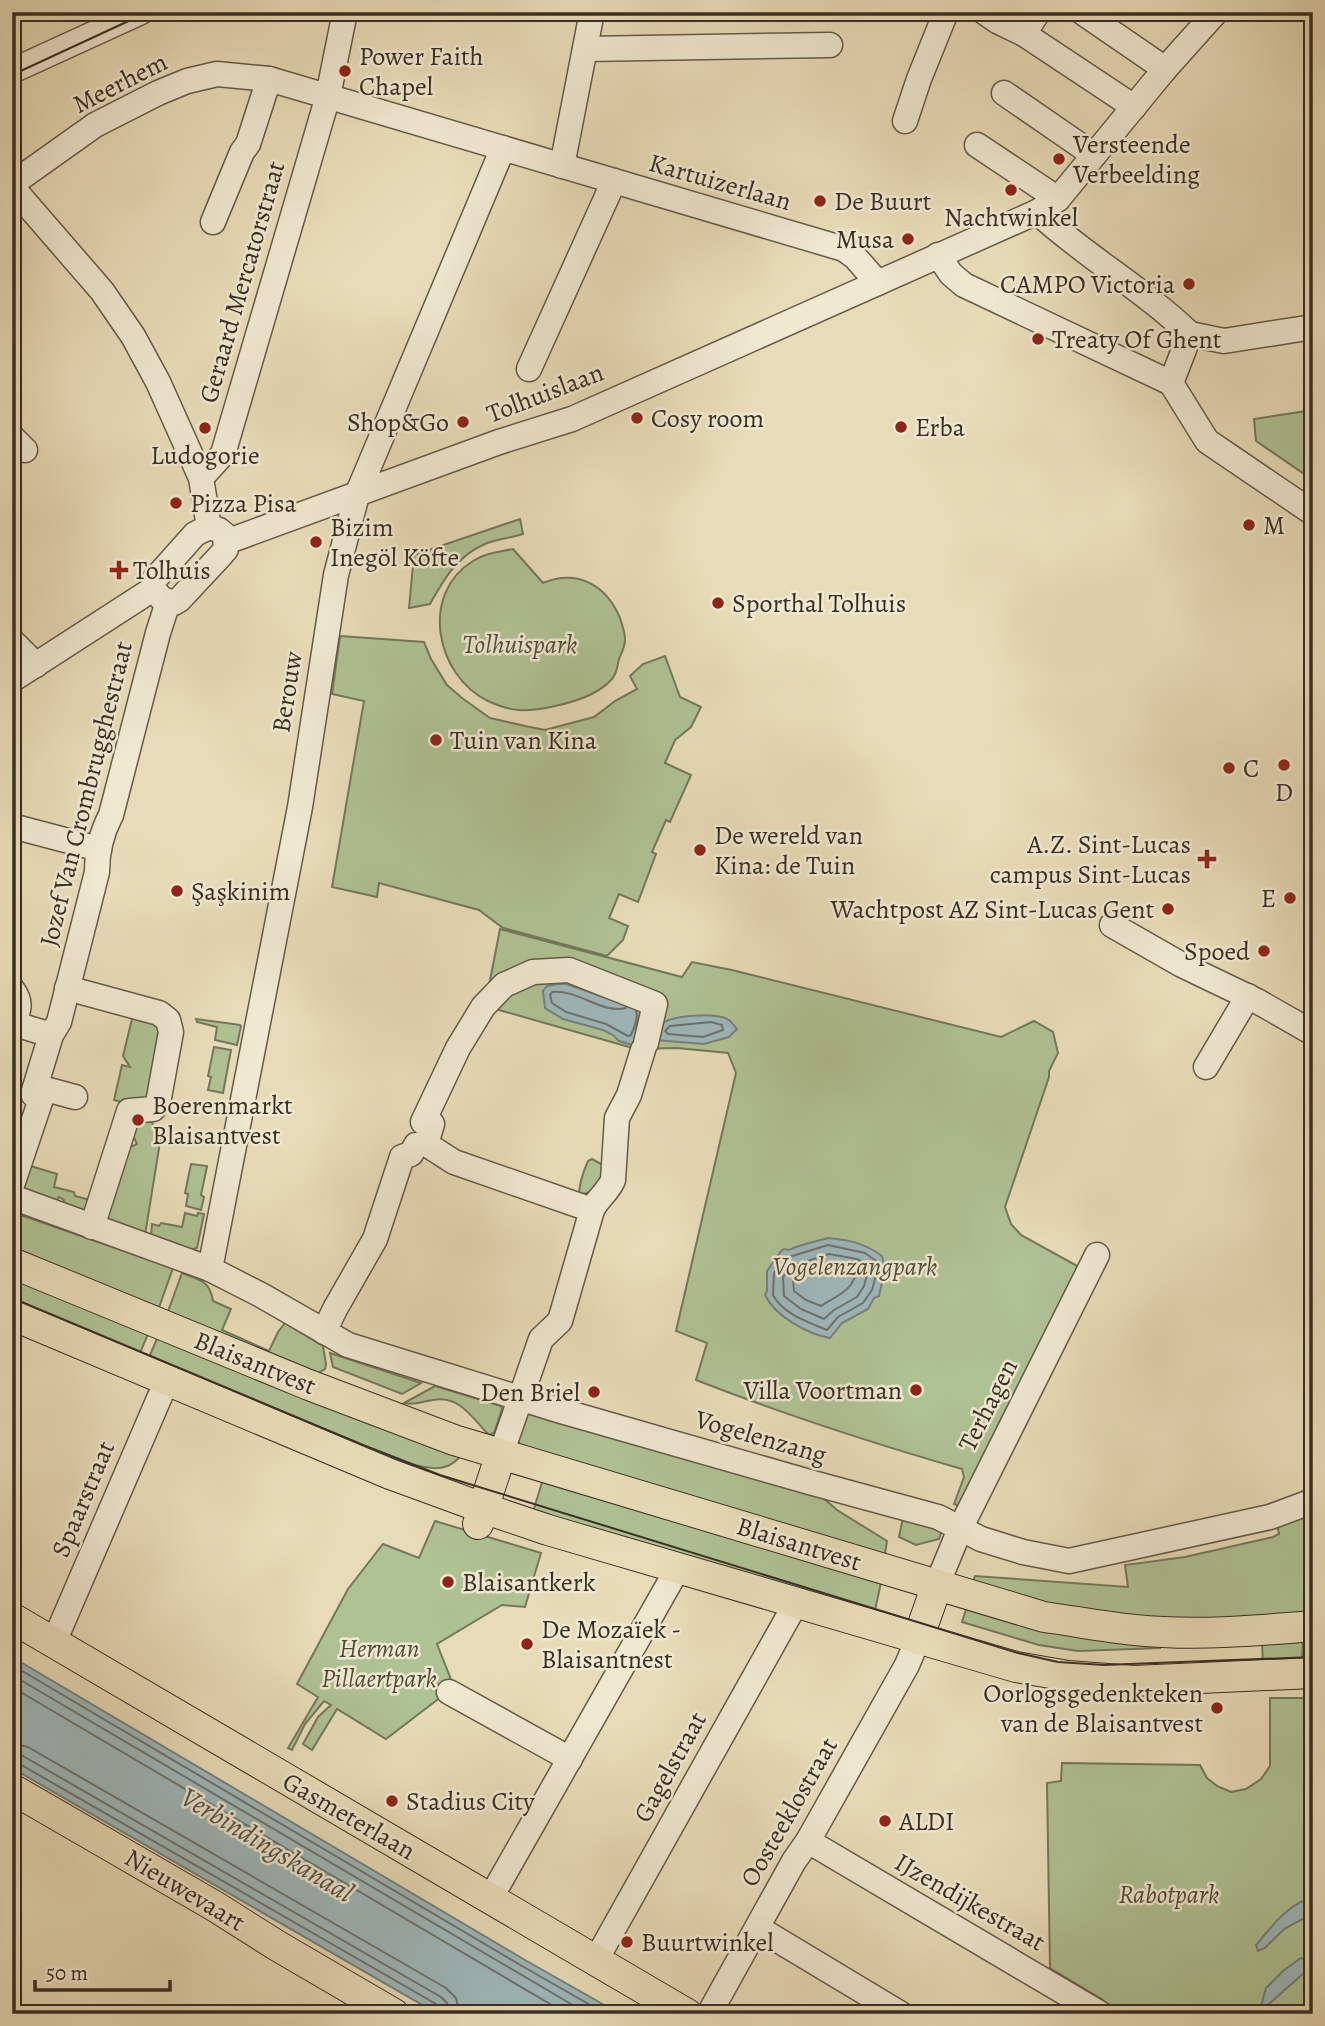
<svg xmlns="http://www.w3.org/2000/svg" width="1325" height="2026" font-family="Alegreya,serif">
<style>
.green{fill:#afc294;stroke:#74785c;stroke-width:2}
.water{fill:#9eb8bb;stroke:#76817f;stroke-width:2}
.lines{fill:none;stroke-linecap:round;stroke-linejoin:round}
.shore{stroke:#6c7370;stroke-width:2}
.minor-casing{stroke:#655a49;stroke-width:27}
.major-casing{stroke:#392e24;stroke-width:32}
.minor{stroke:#f0e8d1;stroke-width:24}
.major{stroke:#e8dcb8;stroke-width:30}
.tram{stroke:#392e24;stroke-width:2}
.poi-dot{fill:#8f2418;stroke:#f0e8d1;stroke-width:2.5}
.labels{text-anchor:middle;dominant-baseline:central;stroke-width:5;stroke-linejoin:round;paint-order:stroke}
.poi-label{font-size:26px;fill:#392e24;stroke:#f0e8d1;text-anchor:start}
.street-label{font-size:26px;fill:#392e24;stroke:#f0e8d1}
.park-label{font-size:26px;font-style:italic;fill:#514c3a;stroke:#f0e8d1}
.water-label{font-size:28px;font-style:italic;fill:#52504a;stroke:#f0e8d1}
</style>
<rect width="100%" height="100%" fill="#e8dcb8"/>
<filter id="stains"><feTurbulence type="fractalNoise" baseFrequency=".00286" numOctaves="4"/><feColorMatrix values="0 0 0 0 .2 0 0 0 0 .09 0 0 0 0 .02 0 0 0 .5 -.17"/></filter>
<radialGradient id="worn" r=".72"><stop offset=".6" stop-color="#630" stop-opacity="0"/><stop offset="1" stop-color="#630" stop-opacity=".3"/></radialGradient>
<!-- green -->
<g class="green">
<path d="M1313 410V480L1256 441 1254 419Z"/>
<path d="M520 519 523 534C511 538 497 539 485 544 457 556 444 579 430 604L409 608 414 555Z"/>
<path d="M513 549 543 583C578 569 606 585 620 618 622 625 625 632 625 639 625 647 622 652 619 659 617 667 617 673 612 679 599 694 574 702 555 706 528 712 514 713 488 701 436 676 419 594 473 561 485 553 499 552 513 549Z"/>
<path d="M340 636 424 642 431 659 447 685 462 698 490 718 525 726 545 730 594 717 615 701 637 689 630 676 643 664 665 656 680 697 701 707 691 727 675 740 665 763 691 775 670 822 666 820 652 852 656 854 638 902 619 894 609 918 628 926 623 940 607 956 503 928 479 910 379 883 377 897 332 887 364 701 332 694Z"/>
<path d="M500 929 682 977 692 962 732 970 1001 1037 1034 1021 1053 1032 1058 1053 1049 1071V1077L1005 1207 1011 1224 1021 1235 1079 1267 967 1508 954 1504 964 1477 962 1469C872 1443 783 1414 696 1380L707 1343 676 1331 736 1073 728 1053 677 1048 636 1049 485 1006Z"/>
<path d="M142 1013 165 1032 144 1108 114 1100 122 1065 130 1067 123 1056 132 1019Z"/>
<path d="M196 1019 240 1025 241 1026 237 1045 215 1040 217 1027 197 1022Z"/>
<path d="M214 1047 231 1050 223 1093 208 1090 211 1077 208 1076Z"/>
<path d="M150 1120 161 1136 145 1235 100 1218 126 1149 137 1144 131 1131Z"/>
<path d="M592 1159 603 1165 606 1169C600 1181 596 1193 582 1194L579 1192C580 1182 584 1170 588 1161Z"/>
<path d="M24 1164 57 1174 54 1187 74 1192 75 1196 94 1201 91 1215 62 1205 64 1200 59 1197 56 1201 20 1190Z"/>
<path d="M191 1164 207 1166 201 1195 204 1197 201 1210 186 1206 188 1194 185 1193Z"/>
<path d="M12 1212 173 1268 157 1313 12 1252Z"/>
<path d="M185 1213 197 1216 198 1213 204 1214 197 1248 186 1251 151 1237 152 1224 159 1226 161 1223 182 1227Z"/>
<path d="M12 1272 150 1329 138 1358 12 1306Z"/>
<path d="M182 1273C199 1280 210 1280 213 1301L231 1309 222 1330 269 1351 278 1332 285 1323 323 1346 326 1364 325 1369 313 1376 166 1317Z"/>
<path d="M159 1334 461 1456C452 1465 445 1469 433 1468 402 1466 360 1446 331 1434 270 1410 209 1386 147 1362Z"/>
<path d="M330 1353 421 1383 402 1394 333 1367Z"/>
<path d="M435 1386 501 1406 502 1409 494 1433 489 1435C473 1419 460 1395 433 1400 422 1401 416 1406 404 1403Z"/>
<path d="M530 1413 815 1491 837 1510 887 1541 884 1560 520 1447 518 1439 527 1414Z"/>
<path d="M544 1476 882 1578 874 1615 532 1515Z"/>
<path d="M904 1513 936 1528 941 1533 939 1539 916 1545 899 1537Z"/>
<path d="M1301 1517 1308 1522 1313 1565V1618L1149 1622 1037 1606 971 1587 975 1576 1128 1587 1125 1565 1185 1557 1273 1537 1279 1534 1277 1524Z"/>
<path d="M435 1521 541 1553 525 1607 502 1605 437 1644 454 1687 386 1739 337 1709 312 1750 303 1744 318 1717 331 1705 324 1701 305 1724 292 1750 288 1748 318 1697 297 1684 348 1589 383 1544 419 1558Z"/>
<path d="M968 1603 1160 1639V1648L1078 1651 1039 1645 962 1622Z"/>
<path d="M1262 1640H1300L1303 1644 1302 1659 1263 1667Z"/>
<path d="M1270 1698H1304L1313 1701V2014H1109L1103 2000 1050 1968 1047 1783 1061 1781 1062 1763 1200 1765 1207 1778 1217 1786 1231 1792 1246 1789 1261 1779 1270 1766Z"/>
</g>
<!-- water -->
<g class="water">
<path d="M557 984H566L618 1002 626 1000 660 1025C670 1015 716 1012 729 1020 732 1022 734 1026 737 1029L729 1037 704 1044 655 1040 636 1046 619 1041 613 1035 603 1030 563 1019 545 1008 543 991 547 986Z"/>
<path d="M828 1238C850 1240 864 1243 882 1256L885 1269 879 1296 874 1298 868 1309 842 1323 830 1338C807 1334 775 1316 765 1295L767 1291V1271L781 1251 784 1249 789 1250C798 1245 817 1241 828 1238Z"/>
<path d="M12 1657 525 1960 620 2014H438L12 1768Z"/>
<path d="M1313 1897 1310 1915 1284 1929 1265 1948 1258 1951 1256 1945C1273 1925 1287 1905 1313 1897Z"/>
<path d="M1301 1958 1308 1962 1305 1972 1259 2013 1266 1988 1283 1971Z"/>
</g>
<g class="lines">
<!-- shore -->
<g class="shore">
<path d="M626 1008C601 1014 578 989 552 992L550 995 552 1003 566 1012 606 1024 628 1036 631 1035C634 1028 639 1018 636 1011"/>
<path d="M711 1022 722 1025 723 1030 703 1037 668 1034 665 1031 670 1026Z"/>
<path d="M828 1245 865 1253 876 1261 878 1268 872 1290 863 1303 838 1317 827 1330C808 1322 783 1314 773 1295L774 1273 786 1258Z"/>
<path d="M829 1254 857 1259 868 1265 869 1268 864 1286 857 1297 834 1310 824 1319 801 1309 784 1296 783 1277 792 1266Z"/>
<path d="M832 1265 856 1270C855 1290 836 1296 821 1306L806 1300 794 1291 793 1280 804 1272Z"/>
<path d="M12 1665 522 1966 606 2014"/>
<path d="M12 1675 588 2014"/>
<path d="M12 1687 567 2014"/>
<path d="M12 1743 28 1747 446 1988 456 1998 460 2014"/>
<path d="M12 1753 23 1756 441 1997 447 2003 449 2014"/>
<path d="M12 1762 18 1763 436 2004 440 2008 441 2014"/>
</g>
<defs>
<g id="minor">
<path d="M984 12 997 21 1024 34"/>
<path d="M1038 12 1024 34 1134 107"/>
<path d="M1082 12 1165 69"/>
<path d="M585 49 830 45"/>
<path d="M12 71 141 12"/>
<path d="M1004 93 1094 155"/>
<path d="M905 121 919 79 946 12"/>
<path d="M977 145 1058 199"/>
<path d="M562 166 592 12"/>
<path d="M12 184 95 125 158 93 187 81 217 74 269 79 844 249 855 257 878 283"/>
<path d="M12 187 102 291 133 336 158 382 201 478 209 527"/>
<path d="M1037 212C1085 256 1143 289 1190 334"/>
<path d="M213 222 242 152 248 144 269 79"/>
<path d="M938 255 951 274 964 285 1171 383"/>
<path d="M1190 334 1224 341 1313 327"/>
<path d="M529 369 614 181"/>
<path d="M1171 383 1207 441 1313 513"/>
<path d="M1171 383 1190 334"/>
<path d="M12 437 25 450"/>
<path d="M201 478 223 454 328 96 345 12"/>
<path d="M226 542 499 442 572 419 1037 212 1058 199 1165 69 1216 12"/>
<path d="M12 641 36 665"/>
<path d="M12 680 153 589 154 580 195 534 209 527 219 530 225 535 226 549 221 555 179 600 174 603 162 599 153 589"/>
<path d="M12 826 99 849"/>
<path d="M1112 925 1182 965 1257 1001 1313 1033"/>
<path d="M67 988 159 1013 168 1020 171 1032 158 1103 153 1109 129 1111 92 1227"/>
<path d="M12 989C22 1002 19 1009 14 1023"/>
<path d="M12 1023 51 1035"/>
<path d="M1206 1067 1248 996"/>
<path d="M42 1096 49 1090 75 1097"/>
<path d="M426 1144 432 1124 423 1122 458 1048 483 1007 504 985 533 972 569 970 655 1004 646 1043"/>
<path d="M426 1144 454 1162 592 1210"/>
<path d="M12 1185 42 1096 33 1094 51 1035 59 1022 97 872C97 852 102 832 111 815L158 633 168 602"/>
<path d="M12 1197 210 1269 261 1295 348 1345 558 1410 813 1483 938 1517 981 1539 1023 1552 1069 1561 1270 1517 1313 1501"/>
<path d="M210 1269 300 807 336 575 357 495 503 148"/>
<path d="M324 1332 335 1309 375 1239 402 1157 411 1154 416 1145 426 1144"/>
<path d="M501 1454 541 1339 560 1321 592 1210C597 1199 608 1192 613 1180L617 1118 629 1095 643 1050"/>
<path d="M937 1585 960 1529 1097 1255"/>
<path d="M54 1642 167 1380"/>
<path d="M449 1692 570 1759"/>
<path d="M808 1841 1101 2014"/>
<path d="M490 1899 678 1568"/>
<path d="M758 1928 901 2014"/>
<path d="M596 1960 796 1603"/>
<path d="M709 2014 794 1861 808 1841 907 1665 918 1639"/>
</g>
<g id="major">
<path d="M12 1263 309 1385 454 1440 1044 1617C1074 1621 1105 1627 1135 1630 1194 1636 1254 1631 1313 1626"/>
<path d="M12 1315 390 1474 483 1508 548 1530 1016 1667 1068 1676 1134 1681 1313 1673"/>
<path d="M478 1524 501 1454"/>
<path d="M12 1618 687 2014"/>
<path d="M918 1639 937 1585"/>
<path d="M12 1789 216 1907 276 1945 394 2014"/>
</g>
</defs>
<!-- minor casing -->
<use href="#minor" class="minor-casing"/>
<!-- major casing -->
<use href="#major" class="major-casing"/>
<!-- minor -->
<use href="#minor" class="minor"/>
<!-- major -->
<use href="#major" class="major"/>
<!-- tram -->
<g class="tram">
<path d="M12 75 148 12"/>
<path d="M12 1298 363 1445 440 1475 1018 1653 1058 1662 1104 1665 1313 1657"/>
</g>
</g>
<!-- markers -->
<g class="poi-dot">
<circle cx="345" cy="71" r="7"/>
<circle cx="1059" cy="159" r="7"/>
<circle cx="1011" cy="190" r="7"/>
<circle cx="820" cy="201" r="7"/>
<circle cx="908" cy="239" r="7"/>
<circle cx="1189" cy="284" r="7"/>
<circle cx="1038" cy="339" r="7"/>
<circle cx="637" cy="418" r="7"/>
<circle cx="463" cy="422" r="7"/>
<circle cx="901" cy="427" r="7"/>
<circle cx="205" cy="428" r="7"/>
<circle cx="176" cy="503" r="7"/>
<circle cx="1249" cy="525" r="7"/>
<circle cx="316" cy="542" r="7"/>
<path d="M115.5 559.5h7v7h7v7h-7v7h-7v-7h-7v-7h7z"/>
<circle cx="718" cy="603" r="7"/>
<circle cx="436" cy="740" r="7"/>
<circle cx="1284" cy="765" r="7"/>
<circle cx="1229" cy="768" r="7"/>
<circle cx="700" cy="850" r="7"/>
<path d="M1203.5 848.5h7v7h7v7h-7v7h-7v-7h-7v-7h7z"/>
<circle cx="177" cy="891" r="7"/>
<circle cx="1290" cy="898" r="7"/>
<circle cx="1168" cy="909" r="7"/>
<circle cx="1264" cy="951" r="7"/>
<circle cx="138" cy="1120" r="7"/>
<circle cx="916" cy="1390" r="7"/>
<circle cx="594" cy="1392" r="7"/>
<circle cx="448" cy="1582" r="7"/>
<circle cx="527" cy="1644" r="7"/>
<circle cx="1217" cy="1708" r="7"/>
<circle cx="392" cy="1801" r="7"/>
<circle cx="885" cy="1821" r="7"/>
<circle cx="627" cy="1942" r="7"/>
</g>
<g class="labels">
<!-- poi labels -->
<g class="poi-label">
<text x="359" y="56">Power Faith<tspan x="359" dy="30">Chapel</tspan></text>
<text x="1073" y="144">Versteende<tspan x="1073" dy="30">Verbeelding</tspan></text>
<text x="834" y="201">De Buurt</text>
<text x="1011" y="217" text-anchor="middle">Nachtwinkel</text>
<text x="894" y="239" text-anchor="end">Musa</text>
<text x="1175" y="284" text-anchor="end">CAMPO Victoria</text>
<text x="1052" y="339">Treaty Of Ghent</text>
<text x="651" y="418">Cosy room</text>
<text x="449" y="422" text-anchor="end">Shop&amp;Go</text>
<text x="915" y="427">Erba</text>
<text x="205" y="455" text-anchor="middle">Ludogorie</text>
<text x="190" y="503">Pizza Pisa</text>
<text x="1263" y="525">M</text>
<text x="330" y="527">Bizim<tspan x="330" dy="30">Inegöl Köfte</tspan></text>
<text x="133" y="570">Tolhuis</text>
<text x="732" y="603">Sporthal Tolhuis</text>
<text x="450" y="740">Tuin van Kina</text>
<text x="1243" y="768">C</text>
<text x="1284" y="792" text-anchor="middle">D</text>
<text x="714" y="835">De wereld van<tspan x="714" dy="30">Kina: de Tuin</tspan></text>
<text x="1191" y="844" text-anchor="end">A.Z. Sint-Lucas<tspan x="1191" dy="30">campus Sint-Lucas</tspan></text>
<text x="191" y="891">Şaşkinim</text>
<text x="1276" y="898" text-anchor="end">E</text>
<text x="1154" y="909" text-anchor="end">Wachtpost AZ Sint-Lucas Gent</text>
<text x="1250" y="951" text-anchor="end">Spoed</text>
<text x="152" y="1105">Boerenmarkt<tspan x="152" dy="30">Blaisantvest</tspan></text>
<text x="902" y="1390" text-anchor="end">Villa Voortman</text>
<text x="580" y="1392" text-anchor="end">Den Briel</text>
<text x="462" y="1582">Blaisantkerk</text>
<text x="541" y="1629">De Mozaïek -<tspan x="541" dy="30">Blaisantnest</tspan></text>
<text x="1203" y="1693" text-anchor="end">Oorlogsgedenkteken<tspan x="1203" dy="30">van de Blaisantvest</tspan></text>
<text x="406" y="1801">Stadius City</text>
<text x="899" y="1821">ALDI</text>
<text x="641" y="1942">Buurtwinkel</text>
</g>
<!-- street labels -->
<g class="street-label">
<text transform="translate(120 83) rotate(-27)">Meerhem</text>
<text transform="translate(720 182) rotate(16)">Kartuizerlaan</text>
<text transform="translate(242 282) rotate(-74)">Geraard Mercatorstraat</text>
<text transform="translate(545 393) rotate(-21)">Tolhuislaan</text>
<text transform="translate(287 692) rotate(-81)">Berouw</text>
<text transform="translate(86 794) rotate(-76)">Jozef Van Crombrugghestraat</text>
<text transform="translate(255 1363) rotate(22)">Blaisantvest</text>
<text transform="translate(988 1405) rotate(-63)">Terhagen</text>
<text transform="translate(761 1437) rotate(16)">Vogelenzang</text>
<text transform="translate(83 1499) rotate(-67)">Spaarstraat</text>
<text transform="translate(799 1544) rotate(17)">Blaisantvest</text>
<text transform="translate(670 1767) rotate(-61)">Gagelstraat</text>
<text transform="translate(789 1812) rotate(-60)">Oosteeklostraat</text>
<text transform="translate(349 1816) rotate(30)">Gasmeterlaan</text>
<text transform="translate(185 1890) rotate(31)">Nieuwevaart</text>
<text transform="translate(970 1902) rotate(30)">IJzendijkestraat</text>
</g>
<!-- park labels -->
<g class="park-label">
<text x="520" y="644">Tolhuispark</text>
<text x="855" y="1266">Vogelenzangpark</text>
<text x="379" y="1648">Herman<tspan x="379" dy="30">Pillaertpark</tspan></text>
<text x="1169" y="1894">Rabotpark</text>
</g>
<!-- water labels -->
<g class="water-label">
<text transform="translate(267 1845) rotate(31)">Verbindingskanaal</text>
</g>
</g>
<!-- margin -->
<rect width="1325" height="2026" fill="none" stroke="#e8dcb8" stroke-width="42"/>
<rect x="14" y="14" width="1297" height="1998" fill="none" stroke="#392e24" stroke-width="3.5"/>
<rect x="21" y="21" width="1283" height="1984" fill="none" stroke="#392e24" stroke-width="2"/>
<!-- scale -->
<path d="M35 1980v10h135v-10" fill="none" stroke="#392e24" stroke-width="3.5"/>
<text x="46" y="1980" font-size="21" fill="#392e24" stroke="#f0e8d1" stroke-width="5" paint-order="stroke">50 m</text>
<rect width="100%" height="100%" filter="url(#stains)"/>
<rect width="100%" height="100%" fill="url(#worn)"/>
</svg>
